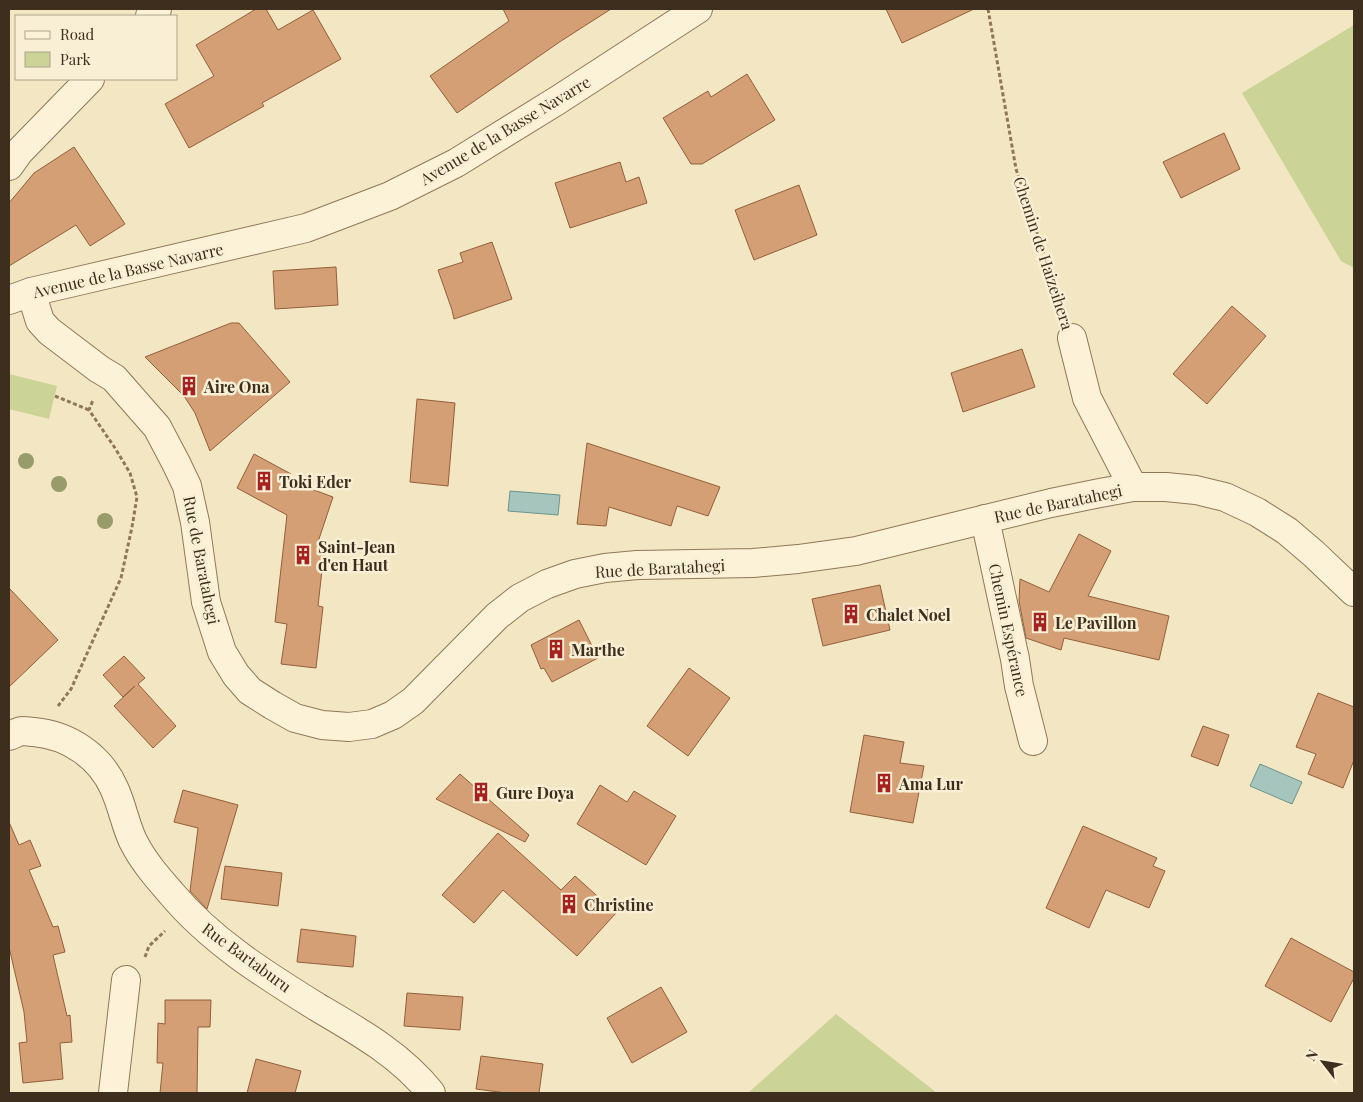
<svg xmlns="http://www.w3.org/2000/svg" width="1363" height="1102" font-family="'Playfair Display',serif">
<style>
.green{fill:#cbd396}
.water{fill:#a6c6bd;stroke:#6b958c}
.building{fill:#d59f75;stroke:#925f3a}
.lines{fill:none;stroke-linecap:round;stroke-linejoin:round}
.minor-casing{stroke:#907757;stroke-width:30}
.path{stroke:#907757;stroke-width:3;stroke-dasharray:4 2.5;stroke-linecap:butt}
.minor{stroke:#fcf2d8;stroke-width:28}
.tree{fill:#989b6a}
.labels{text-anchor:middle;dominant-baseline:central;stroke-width:5;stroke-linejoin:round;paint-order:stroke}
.street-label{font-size:16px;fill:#3e2e1d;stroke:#f9efd4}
.poi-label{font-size:16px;font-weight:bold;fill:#3e2e1d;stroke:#f9efd4;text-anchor:start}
</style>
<rect width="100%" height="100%" fill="#f3e6c3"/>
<!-- green -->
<g class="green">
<path d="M1354 25V268L1341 261 1242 93Z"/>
<path d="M9 374 57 386 49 419 9 409Z"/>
<path d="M836 1014 937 1093H748Z"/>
</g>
<!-- water -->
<g class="water">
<path d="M510 491 560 495 558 515 508 511Z"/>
<path d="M1260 764 1302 782 1292 804 1250 786Z"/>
</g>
<!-- building -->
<g class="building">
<path d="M256 9H266L278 30 313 10 341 59 262 103 264 106 189 148 165 104 214 76 196 45Z"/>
<path d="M503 9H611L561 41 457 113 430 76 509 21Z"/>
<path d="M886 9H974L902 43Z"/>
<path d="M747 74 775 120 702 164H691L663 118 708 91 711 97Z"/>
<path d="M1224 133 1240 169 1181 198 1163 162Z"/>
<path d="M74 147 125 224 90 246 76 225 9 266V203L34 173Z"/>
<path d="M620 162 626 182 639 177 647 203 570 228 555 183Z"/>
<path d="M799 185 817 235 754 260 735 210Z"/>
<path d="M492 242 512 299 454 319 452 310 438 270 463 262 460 253Z"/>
<path d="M336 267 338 305 275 309 273 271Z"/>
<path d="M1232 306 1266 336 1207 404 1173 374Z"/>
<path d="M231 323H239L290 382 210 451 195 413 184 396 145 357Z"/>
<path d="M1022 349 1035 387 963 412 951 373Z"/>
<path d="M417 399 455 403 448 486 410 482Z"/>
<path d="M587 443 720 487 708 516 677 506 671 526 609 507 606 526 577 524Z"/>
<path d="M254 454 291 474 287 480 333 497 318 542 325 543 318 606 323 607 316 668 281 664 287 624 275 622 287 515 237 488Z"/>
<path d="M1079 534 1111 551 1088 596 1169 616 1159 660 1064 638 1061 650 1026 638 1019 601 1020 579 1049 592Z"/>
<path d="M880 585 890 630 823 646 812 599Z"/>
<path d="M9 588 58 640 9 687Z"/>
<path d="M579 620 598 658 552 682 544 668 541 669 531 645Z"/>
<path d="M124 656 145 678 138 684 176 726 153 748 114 706 135 686 123 697 103 675Z"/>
<path d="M689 668 730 698 688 756 647 726Z"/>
<path d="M1318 693 1354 707V760L1343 788 1308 774 1316 754 1296 747Z"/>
<path d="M1203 726 1229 735 1218 766 1191 756Z"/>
<path d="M864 735 904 742 900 763 924 766 913 823 850 812Z"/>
<path d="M460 774 529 835 525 842 436 799Z"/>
<path d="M600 785 627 802 634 791 676 816 646 865 577 824Z"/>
<path d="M183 790 238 805 207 909 190 891 198 828 174 822Z"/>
<path d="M9 822 19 845 30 840 41 866 29 870 53 927 58 926 65 952 53 955 67 1016 70 1015 72 1042 60 1043 63 1079 23 1083 19 1043 27 1042 24 1012 9 947Z"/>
<path d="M1083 826 1157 858 1153 866 1165 871 1149 908 1106 890 1089 928 1046 908Z"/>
<path d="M498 833 561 890 575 876 616 913 577 956 503 890 474 923 442 895Z"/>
<path d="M225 866 282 873 278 906 221 899Z"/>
<path d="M301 929 356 936 353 967 297 962Z"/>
<path d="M1291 938 1354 972V978L1331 1022 1265 986Z"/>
<path d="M661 987 687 1032 632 1063 607 1018Z"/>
<path d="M407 993 463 997 460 1030 404 1026Z"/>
<path d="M165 1000H211L210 1027H198L197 1093H160L163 1063H157L158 1023 165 1024Z"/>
<path d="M481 1056 543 1064 539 1093H506L476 1089Z"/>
<path d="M256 1059 301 1071 295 1093H247Z"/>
</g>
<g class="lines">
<defs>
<g id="minor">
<path d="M150 16 157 9"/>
<path d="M9 166 19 152 90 79"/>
<path d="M31 292 40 321 49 331 99 369 114 378 157 427 176 463 187 486 195 522 206 602 222 652 236 675 250 691 272 705 295 718 322 725 349 727 372 724 393 715 413 701 497 616 520 598 547 584 575 574 605 568 637 565 753 563 798 559 856 551 1051 503 1100 493 1133 487H1166L1196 490 1225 497 1257 512 1287 531 1314 554 1354 592"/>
<path d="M9 300 31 292 306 228 390 196 456 163 558 100 698 9"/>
<path d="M1072 338 1087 398 1133 487"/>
<path d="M985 519 1015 659 1019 686 1033 741"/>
<path d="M9 736C13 735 18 731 23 731 26 731 31 732 34 732 68 735 100 756 114 788 122 805 125 824 133 841 143 861 157 877 171 893 211 941 264 974 317 1007 358 1031 401 1055 431 1093"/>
<path d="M113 1093 126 980"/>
</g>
</defs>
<!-- minor casing -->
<use href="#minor" class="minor-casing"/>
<!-- path -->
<g class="path">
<path d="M988 9 1016 169 1062 309"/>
<path d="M55 396 89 410"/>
<path d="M58 706 71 689 121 578 132 527 137 497 130 473 115 448 89 410 93 400"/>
<path d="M145 957 149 946 165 931"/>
</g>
<!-- minor -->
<use href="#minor" class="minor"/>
</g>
<!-- trees -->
<g class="tree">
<circle cx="26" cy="461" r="8"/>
<circle cx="59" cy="484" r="8"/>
<circle cx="105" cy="521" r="8"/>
</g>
<!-- icons -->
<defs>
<symbol id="building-bare" viewBox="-9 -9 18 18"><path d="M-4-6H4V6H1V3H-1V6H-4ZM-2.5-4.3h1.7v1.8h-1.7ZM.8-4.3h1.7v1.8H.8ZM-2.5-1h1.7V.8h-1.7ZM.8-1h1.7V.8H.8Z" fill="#a62220" stroke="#f9efd4" stroke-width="2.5" paint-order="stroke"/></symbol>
</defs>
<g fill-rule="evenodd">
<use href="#building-bare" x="175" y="372" width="28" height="28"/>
<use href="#building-bare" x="250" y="467" width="28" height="28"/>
<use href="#building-bare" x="289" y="541" width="28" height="28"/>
<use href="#building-bare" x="837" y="600" width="28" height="28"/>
<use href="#building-bare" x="1026" y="608" width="28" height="28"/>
<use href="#building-bare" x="542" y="635" width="28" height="28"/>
<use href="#building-bare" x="870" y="769" width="28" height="28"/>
<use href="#building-bare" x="467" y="778" width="28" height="28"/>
<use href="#building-bare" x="555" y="890" width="28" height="28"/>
</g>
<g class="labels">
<!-- street labels -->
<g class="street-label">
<text transform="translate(505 130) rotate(-31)">Avenue de la Basse Navarre</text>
<text transform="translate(1044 253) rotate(72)">Chemin de Haizeihera</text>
<text transform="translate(128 270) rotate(-13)">Avenue de la Basse Navarre</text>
<text transform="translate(1058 503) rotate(-12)">Rue de Baratahegi</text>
<text transform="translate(202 560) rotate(79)">Rue de Baratahegi</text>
<text transform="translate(660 568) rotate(-3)">Rue de Baratahegi</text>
<text transform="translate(1009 630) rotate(78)">Chemin Espérance</text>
<text transform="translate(247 957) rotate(36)">Rue Bartaburu</text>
</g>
<!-- poi labels -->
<g class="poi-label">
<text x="204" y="386">Aire Ona</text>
<text x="279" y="481">Toki Eder</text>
<text x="318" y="546">Saint-Jean<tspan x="318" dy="18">d'en Haut</tspan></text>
<text x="866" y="614">Chalet Noel</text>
<text x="1055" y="622">Le Pavillon</text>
<text x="571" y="649">Marthe</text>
<text x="899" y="783">Ama Lur</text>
<text x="496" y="792">Gure Doya</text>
<text x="584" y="904">Christine</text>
</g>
</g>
<!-- border -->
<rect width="1363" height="1102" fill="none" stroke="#3e2e1d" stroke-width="20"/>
<!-- legend -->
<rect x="15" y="15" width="162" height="65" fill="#f9efd4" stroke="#aea28b"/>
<rect x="25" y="31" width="25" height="8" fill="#fcf2d8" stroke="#aea28b"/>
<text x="60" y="40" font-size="15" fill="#3e2e1d">Road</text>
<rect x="25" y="52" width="25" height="15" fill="#cbd396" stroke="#aea28b"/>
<text x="60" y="65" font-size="15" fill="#3e2e1d">Park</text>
<!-- north arrow -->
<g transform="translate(1323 1062) rotate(301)" stroke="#f9efd4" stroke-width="4" paint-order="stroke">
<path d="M0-4L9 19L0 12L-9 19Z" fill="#3e2e1d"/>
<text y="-8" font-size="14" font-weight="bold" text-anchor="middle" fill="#3e2e1d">N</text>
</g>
</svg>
